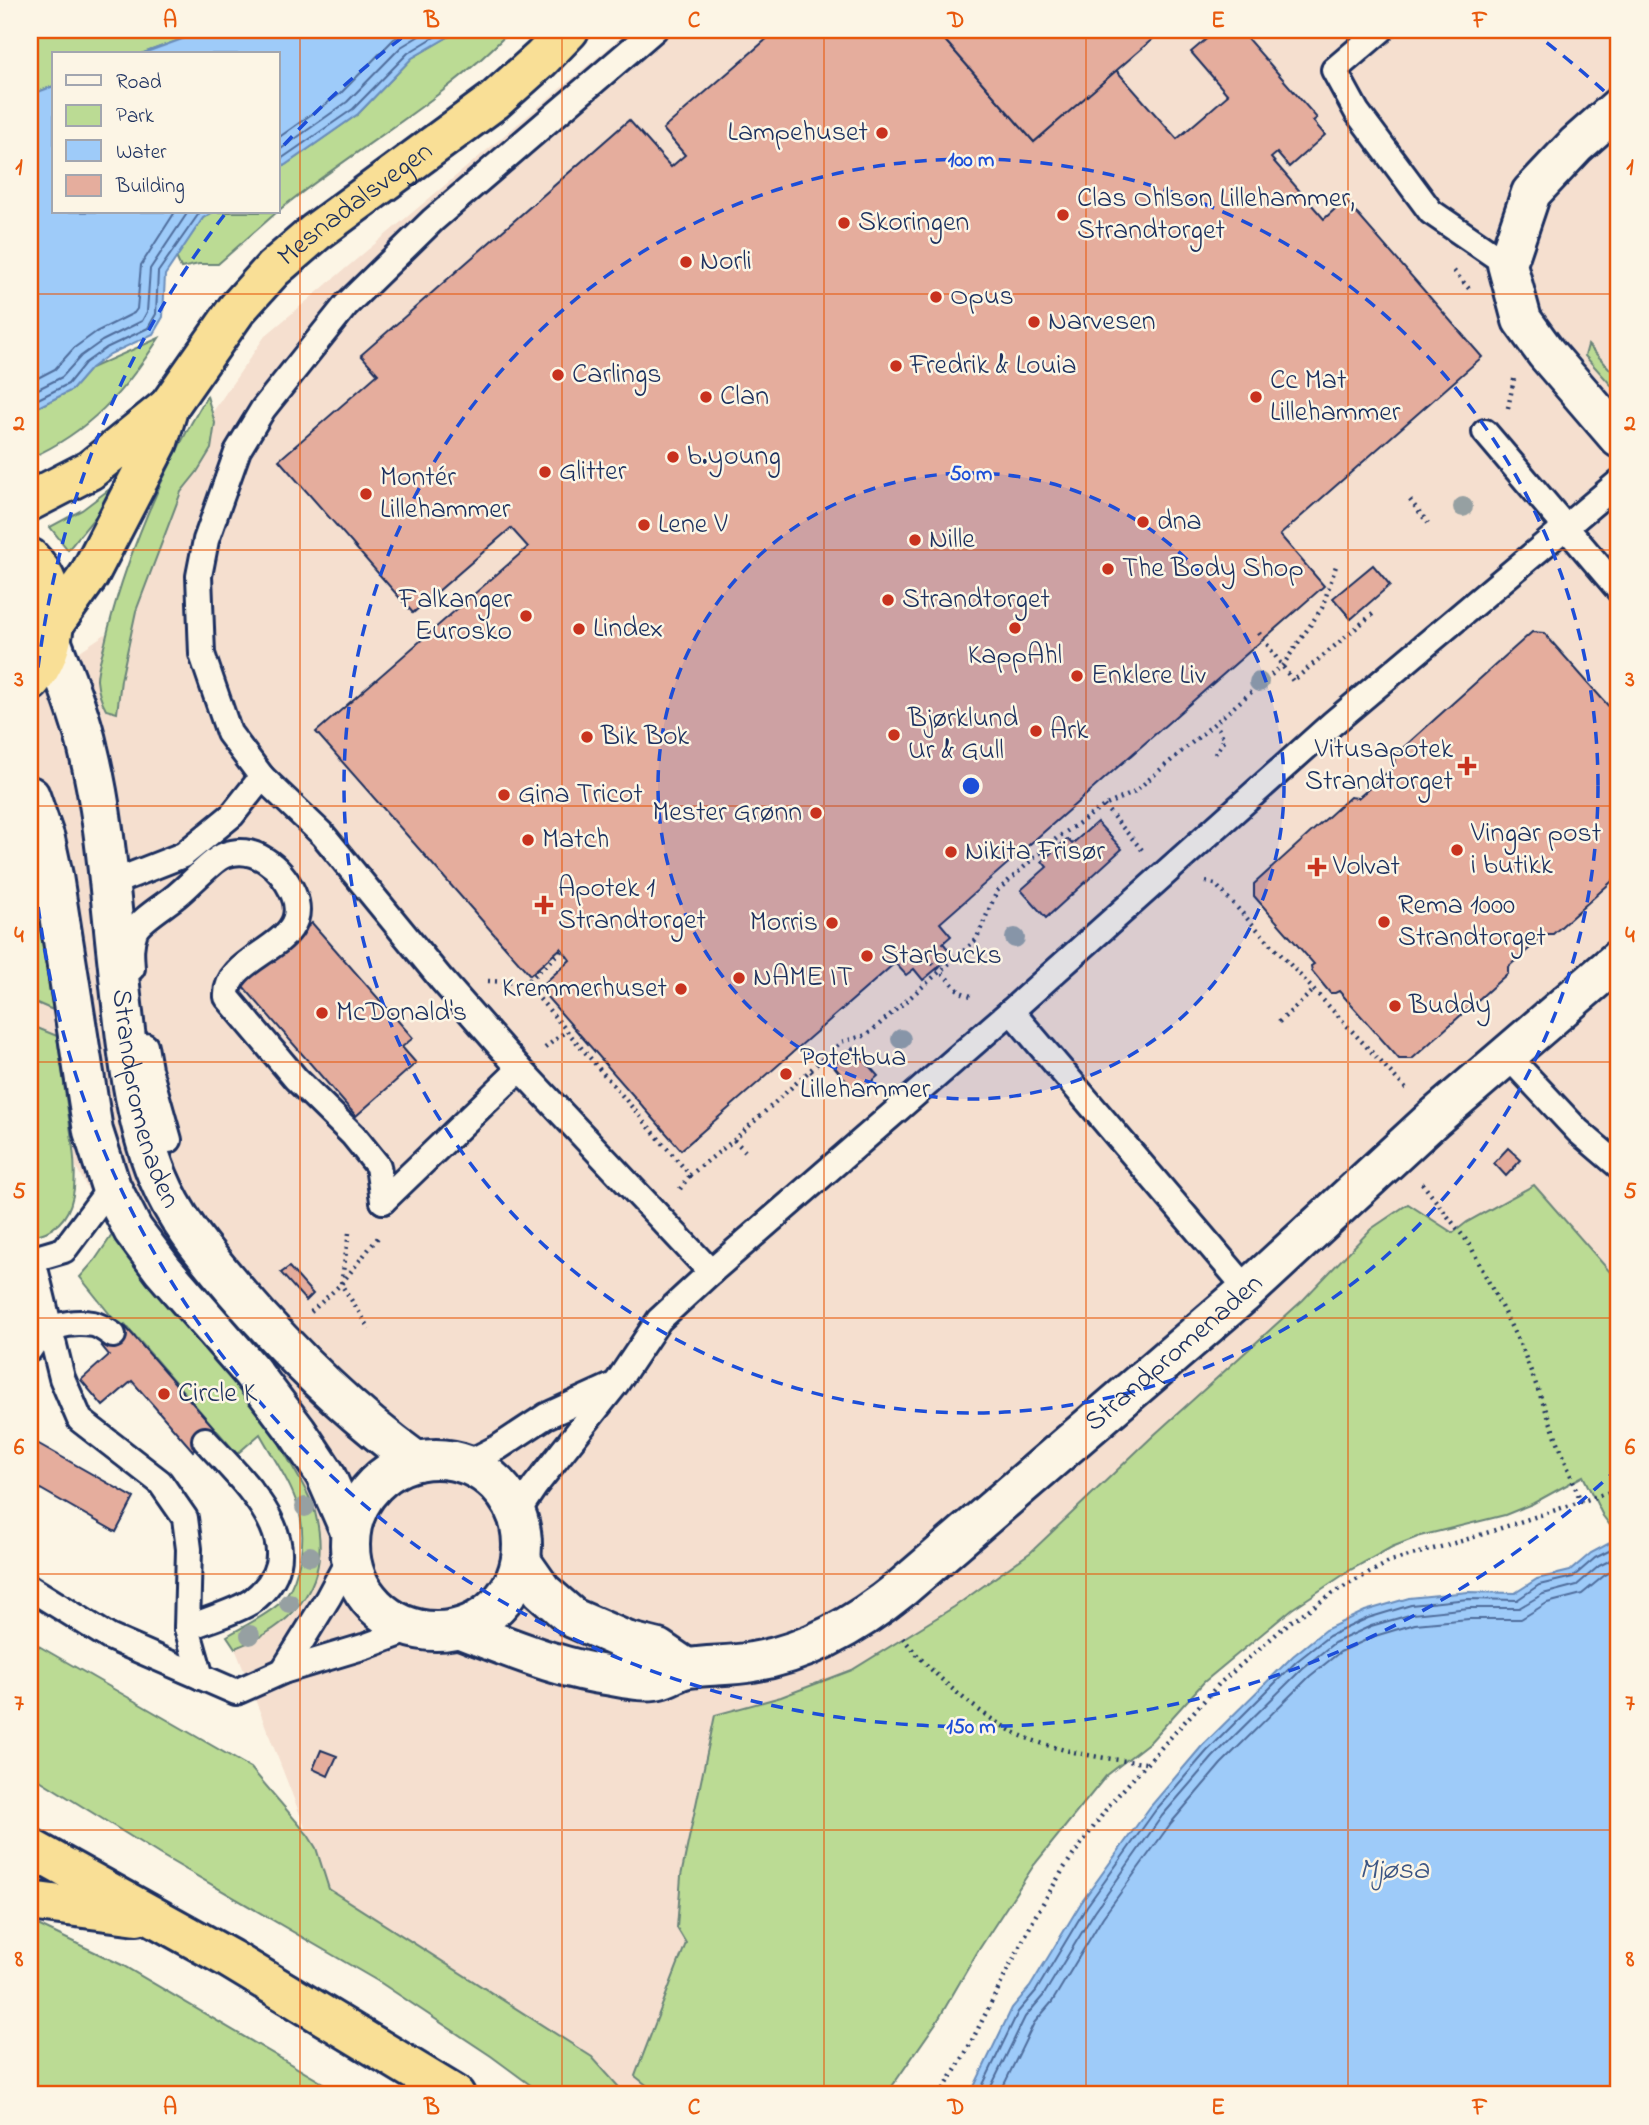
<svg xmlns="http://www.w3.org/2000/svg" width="1649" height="2125" font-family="'Indie Flower',sans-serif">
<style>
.built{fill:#f5dfcf}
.green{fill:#bbdb94;stroke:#6b8579;stroke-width:2}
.water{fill:#9ecbf9;stroke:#6a8dbb;stroke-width:2}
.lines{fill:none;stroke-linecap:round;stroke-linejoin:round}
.shore{stroke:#4f6d9c;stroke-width:2}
.building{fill:#e5ad9d;stroke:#1b2f5e;stroke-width:2}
.service-casing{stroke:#1b2f5e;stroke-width:30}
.minor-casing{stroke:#1b2f5e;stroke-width:44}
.tertiary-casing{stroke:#1b2f5e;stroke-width:44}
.trunk-casing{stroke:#1b2f5e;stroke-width:44}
.path{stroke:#1b2f5e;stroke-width:4.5;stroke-dasharray:2 5;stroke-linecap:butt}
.service{stroke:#fcf5e5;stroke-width:24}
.minor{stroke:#fcf5e5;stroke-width:38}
.tertiary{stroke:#fcf5e5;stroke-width:38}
.trunk{stroke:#f9df96;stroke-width:38}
.tree{fill:#96a0a2}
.grid{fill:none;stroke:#e8590c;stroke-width:2;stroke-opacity:0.55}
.ring{fill:none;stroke:#1d4ed8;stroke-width:3.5;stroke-dasharray:12 9}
.poi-dot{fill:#c8321e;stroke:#fcf5e5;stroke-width:2.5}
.labels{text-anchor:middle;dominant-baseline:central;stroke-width:5;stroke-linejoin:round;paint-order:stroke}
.poi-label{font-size:28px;fill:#1b2f5e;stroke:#fcf5e5;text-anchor:start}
.street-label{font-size:28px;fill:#1b2f5e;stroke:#fcf5e5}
.water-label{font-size:30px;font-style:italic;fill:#3c5685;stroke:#fcf5e5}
.centre{fill:#1d4ed8;stroke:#fcf5e5;stroke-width:3.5}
.ring-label{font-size:21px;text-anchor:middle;font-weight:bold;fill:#1d4ed8;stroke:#fcf5e5;stroke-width:5;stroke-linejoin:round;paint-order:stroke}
.neatline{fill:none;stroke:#e8590c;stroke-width:2.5}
.grid-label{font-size:23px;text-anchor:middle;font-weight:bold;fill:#e8590c}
</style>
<rect width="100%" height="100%" fill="#fcf5e5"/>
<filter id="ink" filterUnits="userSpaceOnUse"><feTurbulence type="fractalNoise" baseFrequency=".0143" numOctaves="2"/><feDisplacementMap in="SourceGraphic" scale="14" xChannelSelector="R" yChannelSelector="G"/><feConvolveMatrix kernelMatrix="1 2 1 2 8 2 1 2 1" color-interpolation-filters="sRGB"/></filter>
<g filter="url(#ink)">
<!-- built -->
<path class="built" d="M630 30H1619V1301L789 1751 651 2095H559L270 1903 316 1848 308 1835 235 1648 256 1640 293 1615 306 1598 319 1562V1530L314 1510 267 1422 128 1259 112 1235 76 1167 57 1036 30 1025V685L114 628 192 442 265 336Z"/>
<!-- green -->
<g class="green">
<path d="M30 30H207L141 54H54V86L30 95Z"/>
<path d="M460 30H511C445 100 353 150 278 211V170L358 114 412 58Z"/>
<path d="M213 212H277L218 264H199L181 268 176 257 203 218Z"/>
<path d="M159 338C125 391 89 432 30 458V411L72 390 91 368Z"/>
<path d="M1588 345 1619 379V394L1585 356Z"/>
<path d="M207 396 215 423 211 449 197 472 181 492 136 611 121 680 117 713 106 710C101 701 98 692 97 680 97 668 102 655 105 643 123 563 164 467 207 396Z"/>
<path d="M115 485 96 516 68 550 50 527 82 510Z"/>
<path d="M30 882 36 902 53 1010 30 1000Z"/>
<path d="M30 1025 57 1036C61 1063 65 1090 69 1118 74 1159 90 1228 30 1236L34 1089 30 1088Z"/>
<path d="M1534 1185 1610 1272 1619 1270V1537L1603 1516 1583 1476 1532 1504 1505 1515 1420 1536 1392 1547 1352 1569 1292 1609 1204 1682 1151 1741 1106 1776 1034 1865 978 1951 938 2020 886 2095H659L635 2076 686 1943 677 1928 681 1876 715 1715 781 1697 852 1670 954 1607 1031 1552 1154 1435 1303 1300 1371 1229 1408 1204 1453 1233 1467 1222Z"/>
<path d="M112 1235 128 1259C160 1297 193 1335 226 1373 239 1389 255 1405 267 1422 276 1436 283 1450 291 1464 300 1480 310 1495 315 1512 333 1581 297 1625 235 1648L227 1636C244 1626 266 1616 281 1602 289 1594 295 1579 298 1568 313 1511 287 1482 260 1434L237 1454 125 1324 120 1327 80 1277 95 1260Z"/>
<path d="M30 1641 251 1768 308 1835 316 1848 329 1889 592 2057 626 2095H544L491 2056 381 1983 159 1854 30 1774Z"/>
<path d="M30 1924 40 1926 122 1965 343 2095H30Z"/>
</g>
<!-- water -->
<g class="water">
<path d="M207 30H460L412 58 358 114 278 170V54H141Z"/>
<path d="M54 86V212H213L203 218 165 275 163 317 153 334 110 354 91 368 72 390 30 411V95Z"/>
<path d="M1619 1538V2095H970L1012 2008 1030 1987 1081 1903 1150 1807 1202 1746 1293 1656 1325 1630 1365 1611 1409 1598 1468 1592 1515 1593 1537 1579 1570 1571 1591 1553Z"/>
</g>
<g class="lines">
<!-- shore -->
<g class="shore">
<path d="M278 138 340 94 394 39 409 30"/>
<path d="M278 151 347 102 401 47 429 30"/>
<path d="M278 161 353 109 408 53 446 30"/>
<path d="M30 382 55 369 74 348 96 332 134 313 137 309 141 265 175 212"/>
<path d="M30 393 62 377 81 356 102 341 142 321 147 312 150 269 188 212"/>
<path d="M30 403 68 384 85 363 106 348 148 328 156 314 158 272 200 212"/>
<path d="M978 2095 1018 2012 1036 1991 1087 1906 1155 1811 1207 1751 1297 1661 1329 1636 1368 1618 1411 1605 1468 1599 1517 1600 1539 1585 1573 1577 1595 1558 1619 1546"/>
<path d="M987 2095 1025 2017 1043 1996 1095 1911 1162 1816 1213 1757 1303 1668 1334 1643 1371 1626 1413 1614 1469 1608H1519L1543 1594 1577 1585 1599 1566 1619 1556"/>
<path d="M999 2095 1034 2023 1052 2002 1103 1917 1171 1823 1221 1764 1310 1676 1340 1652 1375 1636 1415 1624 1469 1619H1521L1547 1603 1582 1594 1605 1575 1619 1568"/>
</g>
</g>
<!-- building -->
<g class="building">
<path d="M777 30H936L1034 142 1116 70 1177 139 1228 95 1191 52 1217 30H1240L1317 118 1313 121 1325 135 1289 167 1277 153 1271 158 1324 219 1345 200 1482 357 1280 535 1324 586 940 923 951 936 943 943 953 955 923 980 914 969 906 975 895 963 681 1150 539 988 570 960 561 948 530 975 316 732 528 547 511 528 413 613 279 460 378 374 361 355 629 120 671 167 685 155 663 129Z"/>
<path d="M936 30H1163L1034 142Z"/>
<path d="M1373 565 1390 585 1351 619 1333 598Z"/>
<path d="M1532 632 1544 633 1619 718V875L1553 934H1546L1508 967V973L1412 1059H1399L1339 991 1335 993H1330L1312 971 1311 966 1314 964 1254 896V884L1350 797 1358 798 1395 766 1394 756Z"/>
<path d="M1097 822 1122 849 1046 918 1021 890 1047 867 1042 861 1067 839 1072 844Z"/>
<path d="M312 923 413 1038 402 1047 416 1063 356 1116 242 985Z"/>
<path d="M853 1048 878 1076 857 1094 833 1065Z"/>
<path d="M1508 1148 1521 1160 1506 1176 1494 1163Z"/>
<path d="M289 1267 313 1294 306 1301 281 1273Z"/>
<path d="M124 1325 216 1430 193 1451 132 1381 103 1406 81 1380 109 1355 101 1345Z"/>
<path d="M30 1439 134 1498 116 1532 30 1483Z"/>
<path d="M321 1750 337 1756 328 1776 313 1769Z"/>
</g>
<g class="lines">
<defs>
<g id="service">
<path d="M1381 30 1334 70 1357 112 1431 212 1507 264"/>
<path d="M1485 432 1619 590"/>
<path d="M262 777 229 733 202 654 199 576 206 540 238 450 263 409 346 305 433 220 654 30"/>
<path d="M109 884 183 855 232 815 262 777 323 835 441 979 520 1069 711 1272"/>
<path d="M132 968C131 955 130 944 135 931 140 920 165 905 176 896 188 887 213 859 225 855 254 844 281 867 293 893 317 947 224 953 227 997L296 1079 353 1135 378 1166 383 1201"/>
<path d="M1011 1011 1248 1290"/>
<path d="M145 1046 149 1069 169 1140"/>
<path d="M1507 1055 1578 1131 1619 1166"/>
<path d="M383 1201 520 1069"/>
<path d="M30 1260 64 1250 111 1187"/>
<path d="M33 1260 62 1378 80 1420 160 1482 185 1518 189 1549 187 1628 201 1677"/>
<path d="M30 1349C42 1327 68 1320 93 1324 99 1325 107 1331 113 1335"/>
<path d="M466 1464 499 1447 546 1416 612 1386"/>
<path d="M516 1514 535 1486 616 1384 659 1320 711 1272 1011 1011 1333 723 1619 482"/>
<path d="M30 1588 109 1637 236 1692 283 1671 366 1646 412 1629"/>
<path d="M187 1628C204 1621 238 1611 252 1601 320 1549 243 1482 205 1440"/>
<path d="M283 1671 328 1598 350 1557"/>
</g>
<g id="minor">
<path d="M1619 107 1576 145 1531 193 1507 264 1522 320 1546 353 1619 438"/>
<path d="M521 1561 542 1591 573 1618 626 1641 658 1649 686 1668"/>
<path id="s1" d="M460 1629C509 1647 559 1669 612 1676 625 1678 646 1683 659 1679 669 1677 678 1669 689 1668 710 1665 731 1666 752 1662 809 1653 858 1624 902 1588L1248 1290 1433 1119 1619 959"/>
</g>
<g id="tertiary">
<path id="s2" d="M52 643C65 678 80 713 88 749 104 813 109 882 116 948 124 1020 130 1110 158 1177 176 1221 205 1254 235 1290 290 1354 348 1412 416 1461"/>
<path d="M30 796 45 839 53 876 93 1131 111 1187 133 1230 163 1270 251 1371 297 1432 325 1474 350 1531"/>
<circle cx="436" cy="1545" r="86"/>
</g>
<g id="trunk">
<path d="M30 501 90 470 169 406"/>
<path d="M30 558C64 592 60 648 30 682"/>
<path id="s3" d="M54 624 89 575 158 442 169 406 237 309 273 269 316 232 494 101 541 59 569 30"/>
<path d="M30 1848 230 1959 455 2095"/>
<path d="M30 1901 137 1915"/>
</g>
</defs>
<!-- service casing -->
<use href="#service" class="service-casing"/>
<!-- minor casing -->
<use href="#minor" class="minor-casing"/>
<!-- tertiary casing -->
<use href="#tertiary" class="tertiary-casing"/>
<!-- trunk casing -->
<use href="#trunk" class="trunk-casing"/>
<!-- path -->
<g class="path">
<path d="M1454 271 1471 291"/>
<path d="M1508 408 1514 379"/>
<path d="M1410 500 1428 523"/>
<path d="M1259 633 1293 681 1375 612"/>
<path d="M1215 754 1224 739 1216 724"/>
<path d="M1104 806 1143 851"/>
<path d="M1206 882 1215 884 1406 1089"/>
<path d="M923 953 960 992 974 997"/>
<path d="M488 981 526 983 562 950"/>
<path d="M526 983 690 1175 734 1140 841 1042 867 1035 976 940 997 891 1057 838 1104 806 1133 793 1283 665 1322 608 1336 566"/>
<path d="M1279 1022 1314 990"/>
<path d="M545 1048 566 1031"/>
<path d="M811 1071 821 1083"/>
<path d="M734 1140 745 1151"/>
<path d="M1422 1183 1470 1245 1522 1348 1581 1502"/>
<path d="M680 1189 690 1175"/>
<path d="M349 1233 341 1284 370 1329"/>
<path d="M311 1312 341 1284 380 1235"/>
<path d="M903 1638C929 1672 984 1720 1024 1737 1062 1752 1104 1759 1145 1763"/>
<path d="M940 2095 964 2056 1036 1915 1064 1868 1110 1804 1220 1683 1290 1622 1338 1590 1391 1561 1465 1540 1619 1489"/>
</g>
<!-- service -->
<use href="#service" class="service"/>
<!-- minor -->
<use href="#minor" class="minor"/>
<!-- tertiary -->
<use href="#tertiary" class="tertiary"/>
<!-- trunk -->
<use href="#trunk" class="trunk"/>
</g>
<!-- trees -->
<g class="tree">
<circle cx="1463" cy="507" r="10"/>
<circle cx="1259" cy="682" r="10"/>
<circle cx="1015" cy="938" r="10"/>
<circle cx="901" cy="1039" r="10"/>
<circle cx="305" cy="1507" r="10"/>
<circle cx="310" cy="1556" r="10"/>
<circle cx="289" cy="1603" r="10"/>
<circle cx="250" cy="1635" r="10"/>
</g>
</g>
<!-- grid -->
<path class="grid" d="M300 30V2095M562 30V2095M824 30V2095M1086 30V2095M1348 30V2095M30 294H1619M30 550H1619M30 806H1619M30 1062H1619M30 1318H1619M30 1574H1619M30 1830H1619"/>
<!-- distance rings -->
<circle cx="971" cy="786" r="313" fill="#1d4ed8" fill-opacity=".12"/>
<g class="ring">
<circle cx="971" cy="786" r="313"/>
<circle cx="971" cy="786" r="627"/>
<path d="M1618 1468A940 940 0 0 1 225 214M284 145A940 940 0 0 1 412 30M1530 30A940 940 0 0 1 1618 104"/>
</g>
<!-- markers -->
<g class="poi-dot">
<circle cx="882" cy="133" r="7"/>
<circle cx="1063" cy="215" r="7"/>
<circle cx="844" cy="223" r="7"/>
<circle cx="686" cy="262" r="7"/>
<circle cx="936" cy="297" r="7"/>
<circle cx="1034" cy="322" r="7"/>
<circle cx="896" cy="366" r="7"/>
<circle cx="558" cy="375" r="7"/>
<circle cx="706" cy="397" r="7"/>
<circle cx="1256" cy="397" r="7"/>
<circle cx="673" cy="457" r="7"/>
<circle cx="545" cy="472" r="7"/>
<circle cx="366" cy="494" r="7"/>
<circle cx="1143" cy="522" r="7"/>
<circle cx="644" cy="525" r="7"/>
<circle cx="915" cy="540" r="7"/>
<circle cx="1108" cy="569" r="7"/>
<circle cx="888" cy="600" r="7"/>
<circle cx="526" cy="616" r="7"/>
<circle cx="1015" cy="628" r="7"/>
<circle cx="579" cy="629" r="7"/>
<circle cx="1077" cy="676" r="7"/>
<circle cx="1036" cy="731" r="7"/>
<circle cx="894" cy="735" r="7"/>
<circle cx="587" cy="737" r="7"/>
<path d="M1463.5 755.5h7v7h7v7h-7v7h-7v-7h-7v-7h7z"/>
<circle cx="504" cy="795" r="7"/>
<circle cx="816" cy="813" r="7"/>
<circle cx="528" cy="840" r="7"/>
<circle cx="1457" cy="850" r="7"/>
<circle cx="951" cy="852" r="7"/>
<path d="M1313.5 856.5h7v7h7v7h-7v7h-7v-7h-7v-7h7z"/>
<path d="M540.5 894.5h7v7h7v7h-7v7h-7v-7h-7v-7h7z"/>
<circle cx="1384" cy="922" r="7"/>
<circle cx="832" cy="923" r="7"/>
<circle cx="867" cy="956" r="7"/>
<circle cx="739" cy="978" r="7"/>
<circle cx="681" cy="989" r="7"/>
<circle cx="1395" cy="1006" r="7"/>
<circle cx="322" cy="1013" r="7"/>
<circle cx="786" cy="1074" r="7"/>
<circle cx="164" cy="1394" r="7"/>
</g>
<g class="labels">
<!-- poi labels -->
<g class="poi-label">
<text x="868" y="133" text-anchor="end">Lampehuset</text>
<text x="1077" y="199">Clas Ohlson Lillehammer,<tspan x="1077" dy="32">Strandtorget</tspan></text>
<text x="858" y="223">Skoringen</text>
<text x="700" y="262">Norli</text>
<text x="950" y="297">Opus</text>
<text x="1048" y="322">Narvesen</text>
<text x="910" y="366">Fredrik &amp; Louia</text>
<text x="572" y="375">Carlings</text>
<text x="1270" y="381">Cc Mat<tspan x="1270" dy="32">Lillehammer</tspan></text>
<text x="720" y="397">Clan</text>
<text x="687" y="457">b.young</text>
<text x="559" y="472">Glitter</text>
<text x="380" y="478">Montér<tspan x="380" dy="32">Lillehammer</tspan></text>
<text x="1157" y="522">dna</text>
<text x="658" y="525">Lene V</text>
<text x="929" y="540">Nille</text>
<text x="1122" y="569">The Body Shop</text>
<text x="512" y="600" text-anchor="end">Falkanger<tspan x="512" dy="32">Eurosko</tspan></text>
<text x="902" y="600">Strandtorget</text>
<text x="593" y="629">Lindex</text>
<text x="1015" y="656" text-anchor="middle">KappAhl</text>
<text x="1091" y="676">Enklere Liv</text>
<text x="908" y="719">Bjørklund<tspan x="908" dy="32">Ur &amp; Gull</tspan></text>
<text x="1050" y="731">Ark</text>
<text x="601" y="737">Bik Bok</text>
<text x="1453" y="750" text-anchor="end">Vitusapotek<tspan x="1453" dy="32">Strandtorget</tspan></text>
<text x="518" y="795">Gina Tricot</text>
<text x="802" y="813" text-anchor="end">Mester Grønn</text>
<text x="1471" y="834">Vingar post<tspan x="1471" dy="32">i butikk</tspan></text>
<text x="542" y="840">Match</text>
<text x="965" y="852">Nikita Frisør</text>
<text x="1333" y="867">Volvat</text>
<text x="558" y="889">Apotek 1<tspan x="558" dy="32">Strandtorget</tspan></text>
<text x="1398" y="906">Rema 1000<tspan x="1398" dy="32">Strandtorget</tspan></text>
<text x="818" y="923" text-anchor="end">Morris</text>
<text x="881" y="956">Starbucks</text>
<text x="753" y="978">NAME IT</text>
<text x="667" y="989" text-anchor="end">Kremmerhuset</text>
<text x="1409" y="1006">Buddy</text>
<text x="336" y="1013">McDonald's</text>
<text x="800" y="1058">Potetbua<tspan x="800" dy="32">Lillehammer</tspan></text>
<text x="178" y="1394">Circle K</text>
</g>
<!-- street labels -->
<g class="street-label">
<text stroke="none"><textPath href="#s3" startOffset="525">Mesnadalsvegen</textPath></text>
<text stroke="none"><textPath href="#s2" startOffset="467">Strandpromenaden</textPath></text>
<text stroke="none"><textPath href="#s1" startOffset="831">Strandpromenaden</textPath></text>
</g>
<!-- water labels -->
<g class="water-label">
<text x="1394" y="1871">Mjøsa</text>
</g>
</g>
<circle cx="971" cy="786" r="10" class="centre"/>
<g class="ring-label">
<text x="971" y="166">100 m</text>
<text x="971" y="480">50 m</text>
<text x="971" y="1733">150 m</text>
</g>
<!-- margin -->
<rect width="1649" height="2125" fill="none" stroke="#fcf5e5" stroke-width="77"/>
<!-- legend -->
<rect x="52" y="52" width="228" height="161" fill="#fcf5e5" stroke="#a2a6af" stroke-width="2"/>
<rect x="66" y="75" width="35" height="10" fill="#fcf5e5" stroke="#a2a6af" stroke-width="2"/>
<text x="116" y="88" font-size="21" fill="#1b2f5e">Road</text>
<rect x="66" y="105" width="35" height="21" fill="#bbdb94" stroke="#a2a6af" stroke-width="2"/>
<text x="116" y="122" font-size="21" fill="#1b2f5e">Park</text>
<rect x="66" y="140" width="35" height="21" fill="#9ecbf9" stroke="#a2a6af" stroke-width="2"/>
<text x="116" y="158" font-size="21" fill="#1b2f5e">Water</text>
<rect x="66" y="175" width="35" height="21" fill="#e5ad9d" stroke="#a2a6af" stroke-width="2"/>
<text x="116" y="192" font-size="21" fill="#1b2f5e">Building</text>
<rect x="38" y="38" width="1572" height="2048" class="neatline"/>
<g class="grid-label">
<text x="170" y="27">A</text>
<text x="432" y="27">B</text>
<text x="694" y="27">C</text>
<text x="956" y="27">D</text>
<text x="1218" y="27">E</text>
<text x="1480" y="27">F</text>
<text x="19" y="174">1</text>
<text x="1630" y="174">1</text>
<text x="19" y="430">2</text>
<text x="1630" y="430">2</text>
<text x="19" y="686">3</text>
<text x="1630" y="686">3</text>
<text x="19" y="942">4</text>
<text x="1630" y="942">4</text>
<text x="19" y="1198">5</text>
<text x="1630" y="1198">5</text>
<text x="19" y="1454">6</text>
<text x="1630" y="1454">6</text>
<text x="19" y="1710">7</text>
<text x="1630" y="1710">7</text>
<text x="19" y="1966">8</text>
<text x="1630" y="1966">8</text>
<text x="170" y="2114">A</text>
<text x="432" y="2114">B</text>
<text x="694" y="2114">C</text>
<text x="956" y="2114">D</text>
<text x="1218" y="2114">E</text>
<text x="1480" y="2114">F</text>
</g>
</svg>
